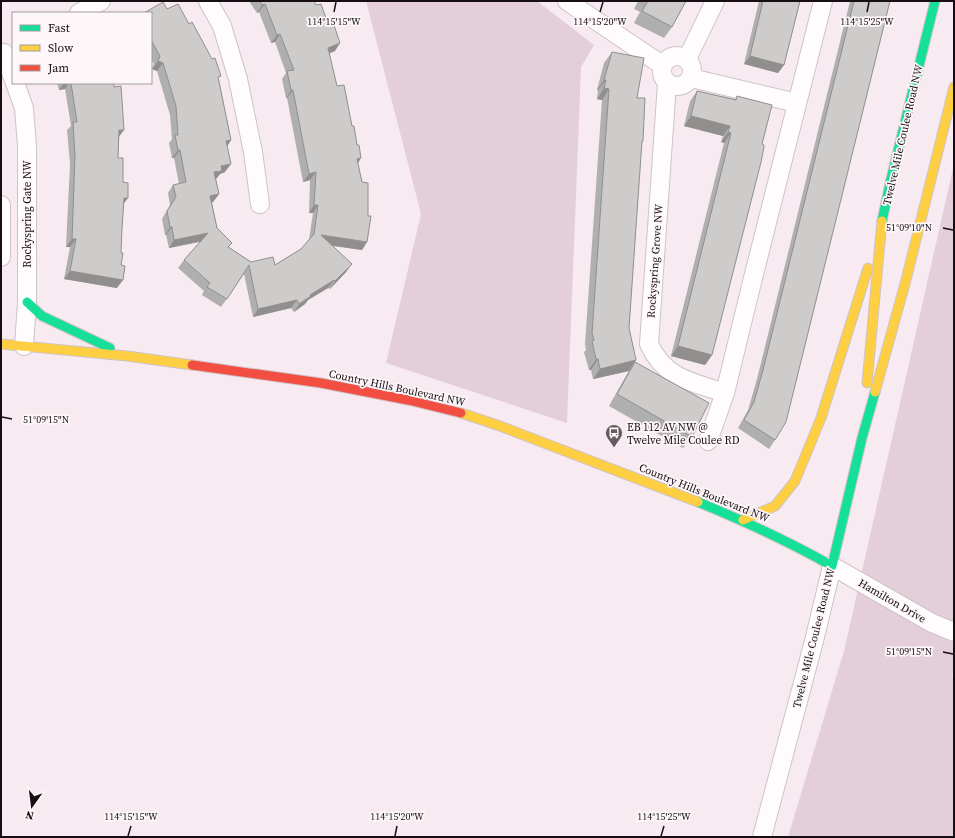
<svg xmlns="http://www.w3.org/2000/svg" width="955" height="838" font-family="'Source Serif 4',serif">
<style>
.green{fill:#e4ced9}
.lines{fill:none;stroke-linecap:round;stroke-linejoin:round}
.street-casing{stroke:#cec3c8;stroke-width:20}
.fast-casing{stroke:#cec3c8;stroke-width:11}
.slow-casing{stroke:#cec3c8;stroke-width:11}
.jam-casing{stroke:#cec3c8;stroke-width:11}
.street{stroke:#fefcfd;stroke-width:18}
.fast{stroke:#16e098;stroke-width:9}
.slow{stroke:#ffcf43;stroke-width:9}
.jam{stroke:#f24e42;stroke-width:9}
.wall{fill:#b0afaf}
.shaded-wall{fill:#908f8e}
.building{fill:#cdcccb;stroke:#908f8e}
.ticks{fill:none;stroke:#170e13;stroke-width:1.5}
.labels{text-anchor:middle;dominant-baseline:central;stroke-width:3.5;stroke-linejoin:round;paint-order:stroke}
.street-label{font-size:11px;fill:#170e13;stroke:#fdf7fa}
.poi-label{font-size:11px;fill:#170e13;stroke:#fdf7fa;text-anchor:start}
.ticks-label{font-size:10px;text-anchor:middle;fill:#170e13;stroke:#fdf7fa;stroke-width:3.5;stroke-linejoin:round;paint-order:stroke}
</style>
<rect width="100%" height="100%" fill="#f8eaf1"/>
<!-- green -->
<g class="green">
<path d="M366 1H537L594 45 581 67 567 423 386 363 421 214Z"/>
<path d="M954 164V668L952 676 954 677V837H788L844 651Z"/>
</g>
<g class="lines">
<defs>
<g id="street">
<path d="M208 1 222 26 238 79 253 152 260 204"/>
<path d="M567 1 662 65"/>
<path d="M79 13 101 1"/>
<path d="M4 53 13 78"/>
<circle cx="677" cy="71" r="15"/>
<path d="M687 59 715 1"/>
<path d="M691 78 797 103"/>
<path d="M15 83 24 108 27 146V302L24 346"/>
<path d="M667 83 649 344C665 379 692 382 725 393"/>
<path d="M1 205V257"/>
<path d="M708 441 725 393 752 282 823 1"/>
<path d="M762 837 814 641 832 566 932 623 954 632"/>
</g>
<g id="fast">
<path d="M882 221 891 179 935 1"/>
<path d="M27 302 42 316 110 348"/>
<path d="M698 502C744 521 788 541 832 566L862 438 875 392"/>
</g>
<g id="slow">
<path d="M1 344 127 356 192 365"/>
<path d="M867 383 882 221"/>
<path d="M875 392 906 280 954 87"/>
<path d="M461 413 500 426 698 502"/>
<path d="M743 520 775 506 795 481 821 418 868 268"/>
</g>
<path id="jam" d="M192 365 321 383 408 400 461 413"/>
</defs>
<!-- street casing -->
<use href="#street" class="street-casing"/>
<!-- fast casing -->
<use href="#fast" class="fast-casing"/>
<!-- slow casing -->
<use href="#slow" class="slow-casing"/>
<!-- jam casing -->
<use href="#jam" class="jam-casing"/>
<!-- street -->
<use href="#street" class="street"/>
<!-- fast -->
<use href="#fast" class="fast"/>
<!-- slow -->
<use href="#slow" class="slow"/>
<!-- jam -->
<use href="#jam" class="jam"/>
</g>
<!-- wall -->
<g class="wall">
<path d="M249 1H314L335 51 329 53 337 86 352 126 361 158 358 163 367 242 362 250 332 246 346 272 330 289 328 288 308 300 305 304 294 312 291 308 253 317 244 274 221 307 202 295 204 291 178 268 184 260 200 242 169 248 166 235H165L162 219 170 205 168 193 173 185 179 184 174 158H172L169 143 172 139 170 115 157 71 152 69 154 64 151 59V13L167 9 219 80 231 140 227 146 225 172 220 174 216 179 219 194 213 202 212 203 217 228 229 247 251 262 275 265 301 249 309 240 313 213H309L310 180 303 182 287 98H286L282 79 286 73 275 42 271 43 259 12 257 13Z"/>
<path d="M638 1H686L672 27 664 38 634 23 640 12 634 9Z"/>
<path d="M759 1H800L784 65 778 73 744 64Z"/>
<path d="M850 1H890L775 440 769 449 738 428 748 410 757 379Z"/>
<path d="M612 52 637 98 643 141 641 144 629 328 636 360 629 371 593 379 591 370H589L584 352 586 350 585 344 602 100 597 99 598 90H597L604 63Z"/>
<path d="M57 83H114L119 137 118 158 123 182 124 203 117 288 64 279 70 247H66L70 164 67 130 71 126 65 89 59 90Z"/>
<path d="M697 91 735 99 737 96 762 144 712 355 705 365 671 356 724 143 721 142 723 136 684 126 690 101Z"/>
<path d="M635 362 692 437 683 448 609 406 627 374Z"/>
</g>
<!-- shaded-wall -->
<g class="shaded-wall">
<path d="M265 4 259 12 257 13 262 5Z"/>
<path d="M280 34 275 42 271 43 277 35Z"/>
<path d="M340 43 335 51 323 56 328 48Z"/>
<path d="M750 56 784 65 778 73 744 64Z"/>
<path d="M158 61 163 63 157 71 152 69Z"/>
<path d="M604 80H606L598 90H597Z"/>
<path d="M64 83H69L65 89 59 90Z"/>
<path d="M604 88 609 89 602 100 597 99Z"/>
<path d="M291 90H293L287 98H286Z"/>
<path d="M691 116 730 126 723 136 684 126Z"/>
<path d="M119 130H124L118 138Z"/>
<path d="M728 132 731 133 724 143 721 142Z"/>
<path d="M231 140 226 148V141Z"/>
<path d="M178 150H180L174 158H172Z"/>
<path d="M361 158 356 166 357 159Z"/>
<path d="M231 164 225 172 220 174 216 179 209 180 214 172 221 166Z"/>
<path d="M316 172 310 180 303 182 309 174Z"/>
<path d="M219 194 213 202 205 204 210 196Z"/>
<path d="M124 198H128L122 206Z"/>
<path d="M314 205H318L313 213H309Z"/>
<path d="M170 227H172L166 235H165Z"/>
<path d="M208 233 202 241 169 248 174 240Z"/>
<path d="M321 235 367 242 362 250 316 243Z"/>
<path d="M72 239H76L70 247H66Z"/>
<path d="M352 264 346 272 330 289 335 281Z"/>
<path d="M70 271 123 280 117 288 64 279Z"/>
<path d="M334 280 328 288 308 300 305 304 294 312 299 304 310 295Z"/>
<path d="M297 300 291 308 253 317 258 309Z"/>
<path d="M678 346 712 355 705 365 671 356Z"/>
<path d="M596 359H598L591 370H589Z"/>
<path d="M636 360 629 371 593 379 600 369Z"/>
</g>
<!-- building -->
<g class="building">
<path d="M260 1H314L316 5 321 4 327 21 332 19 340 43 328 48 337 86 344 85 352 126H354L357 145H359L361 158 357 159 362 182 368 183V216H371L367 242 321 235 352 264 335 281 334 280 310 295 311 296 299 304 297 300 258 309 249 265 227 299 207 287 210 283 184 260 208 233 174 240 172 227H170L167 211 176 197 173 185 186 182 180 150H178L175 135H178L176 106 163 63 158 61 160 56 151 40V13H144L163 2 167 9 178 4 189 24 192 22 212 59 215 58 221 76 218 77 231 140 226 141 231 164 221 166 222 171 214 172 219 194 210 196 217 228 232 243 228 247 251 262 273 257 275 265 301 249 314 234 318 205H314L316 172 309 174 293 90H291L287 71 294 70 280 34 277 35 265 4 262 5Z"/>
<path d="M648 1H686L672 27 642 11Z"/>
<path d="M763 1H800L784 65 750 56Z"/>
<path d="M854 1H890L786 422 775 440 744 420 754 402 763 370Z"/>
<path d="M612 52 644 58 637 98H645L643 141H642L629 328 636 360 600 369 598 359H596L592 341 594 340 592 333 609 89 604 88 606 80H604Z"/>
<path d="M71 83H114V87L121 86 124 130H119L118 158H123V182L128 183V198H124L122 228 121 253H123L121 265 125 266 123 280 70 271 76 239H72L75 156 73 122H77Z"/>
<path d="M697 91 736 100 737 96 772 105 762 144 764 145V147L761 162 712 355 678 346 731 133 728 132 730 126 691 116Z"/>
<path d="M635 362 709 403 692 437 617 394Z"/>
</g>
<!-- ticks -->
<path class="ticks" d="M334 12 336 2M600 12 603 2M867 12 869 2M943 228 953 230M2 417 12 419M943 652 953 654M128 836 131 826M395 836 397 826M661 836 664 826"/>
<!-- icons -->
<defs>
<symbol id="bus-pin" viewBox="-11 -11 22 30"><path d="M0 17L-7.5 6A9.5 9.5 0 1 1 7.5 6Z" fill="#665b61" stroke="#fdf7fa"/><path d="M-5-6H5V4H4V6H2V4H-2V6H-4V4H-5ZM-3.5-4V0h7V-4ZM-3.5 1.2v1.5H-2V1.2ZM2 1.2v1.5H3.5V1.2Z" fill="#fff"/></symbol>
</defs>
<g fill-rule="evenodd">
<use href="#bus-pin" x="604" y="423" width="20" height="27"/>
</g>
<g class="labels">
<!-- street labels -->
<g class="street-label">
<text transform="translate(903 135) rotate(-77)">Twelve Mile Coulee Road NW</text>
<text transform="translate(27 214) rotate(-90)">Rockyspring Gate NW</text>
<text transform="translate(655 261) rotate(-86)">Rockyspring Grove NW</text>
<text transform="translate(397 388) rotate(12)">Country Hills Boulevard NW</text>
<text transform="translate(704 493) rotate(22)">Country Hills Boulevard NW</text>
<text transform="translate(892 601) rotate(30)">Hamilton Drive</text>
<text transform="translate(814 638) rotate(-76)">Twelve Mile Coulee Road NW</text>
</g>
<!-- poi labels -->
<g class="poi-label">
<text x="627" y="427">EB 112 AV NW @<tspan x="627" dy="13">Twelve Mile Coulee RD</tspan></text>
</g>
</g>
<g class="ticks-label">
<text x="334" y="25">114°15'15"W</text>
<text x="600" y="25">114°15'20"W</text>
<text x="867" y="25">114°15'25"W</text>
<text x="909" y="231">51°09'10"N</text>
<text x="46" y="423">51°09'15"N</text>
<text x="909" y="655">51°09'15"N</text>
<text x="131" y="820">114°15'15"W</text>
<text x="397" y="820">114°15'20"W</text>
<text x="664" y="820">114°15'25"W</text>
</g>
<!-- border -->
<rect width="955" height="838" fill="none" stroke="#170e13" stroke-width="4"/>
<!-- legend -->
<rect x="12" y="12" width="140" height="72" fill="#fdf7fa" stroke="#a19a9e"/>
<rect x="20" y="25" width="20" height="6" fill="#16e098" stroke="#a19a9e"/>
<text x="48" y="32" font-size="12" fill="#170e13">Fast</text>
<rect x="20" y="45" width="20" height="6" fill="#ffcf43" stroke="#a19a9e"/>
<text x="48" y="52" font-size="12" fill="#170e13">Slow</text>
<rect x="20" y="65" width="20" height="6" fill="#f24e42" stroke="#a19a9e"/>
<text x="48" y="72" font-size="12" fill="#170e13">Jam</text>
<!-- north arrow -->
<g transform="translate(32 806) rotate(194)" stroke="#fdf7fa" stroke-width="3" paint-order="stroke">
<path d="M0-3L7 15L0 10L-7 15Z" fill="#170e13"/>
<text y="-6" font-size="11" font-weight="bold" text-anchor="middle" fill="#170e13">N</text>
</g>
</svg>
